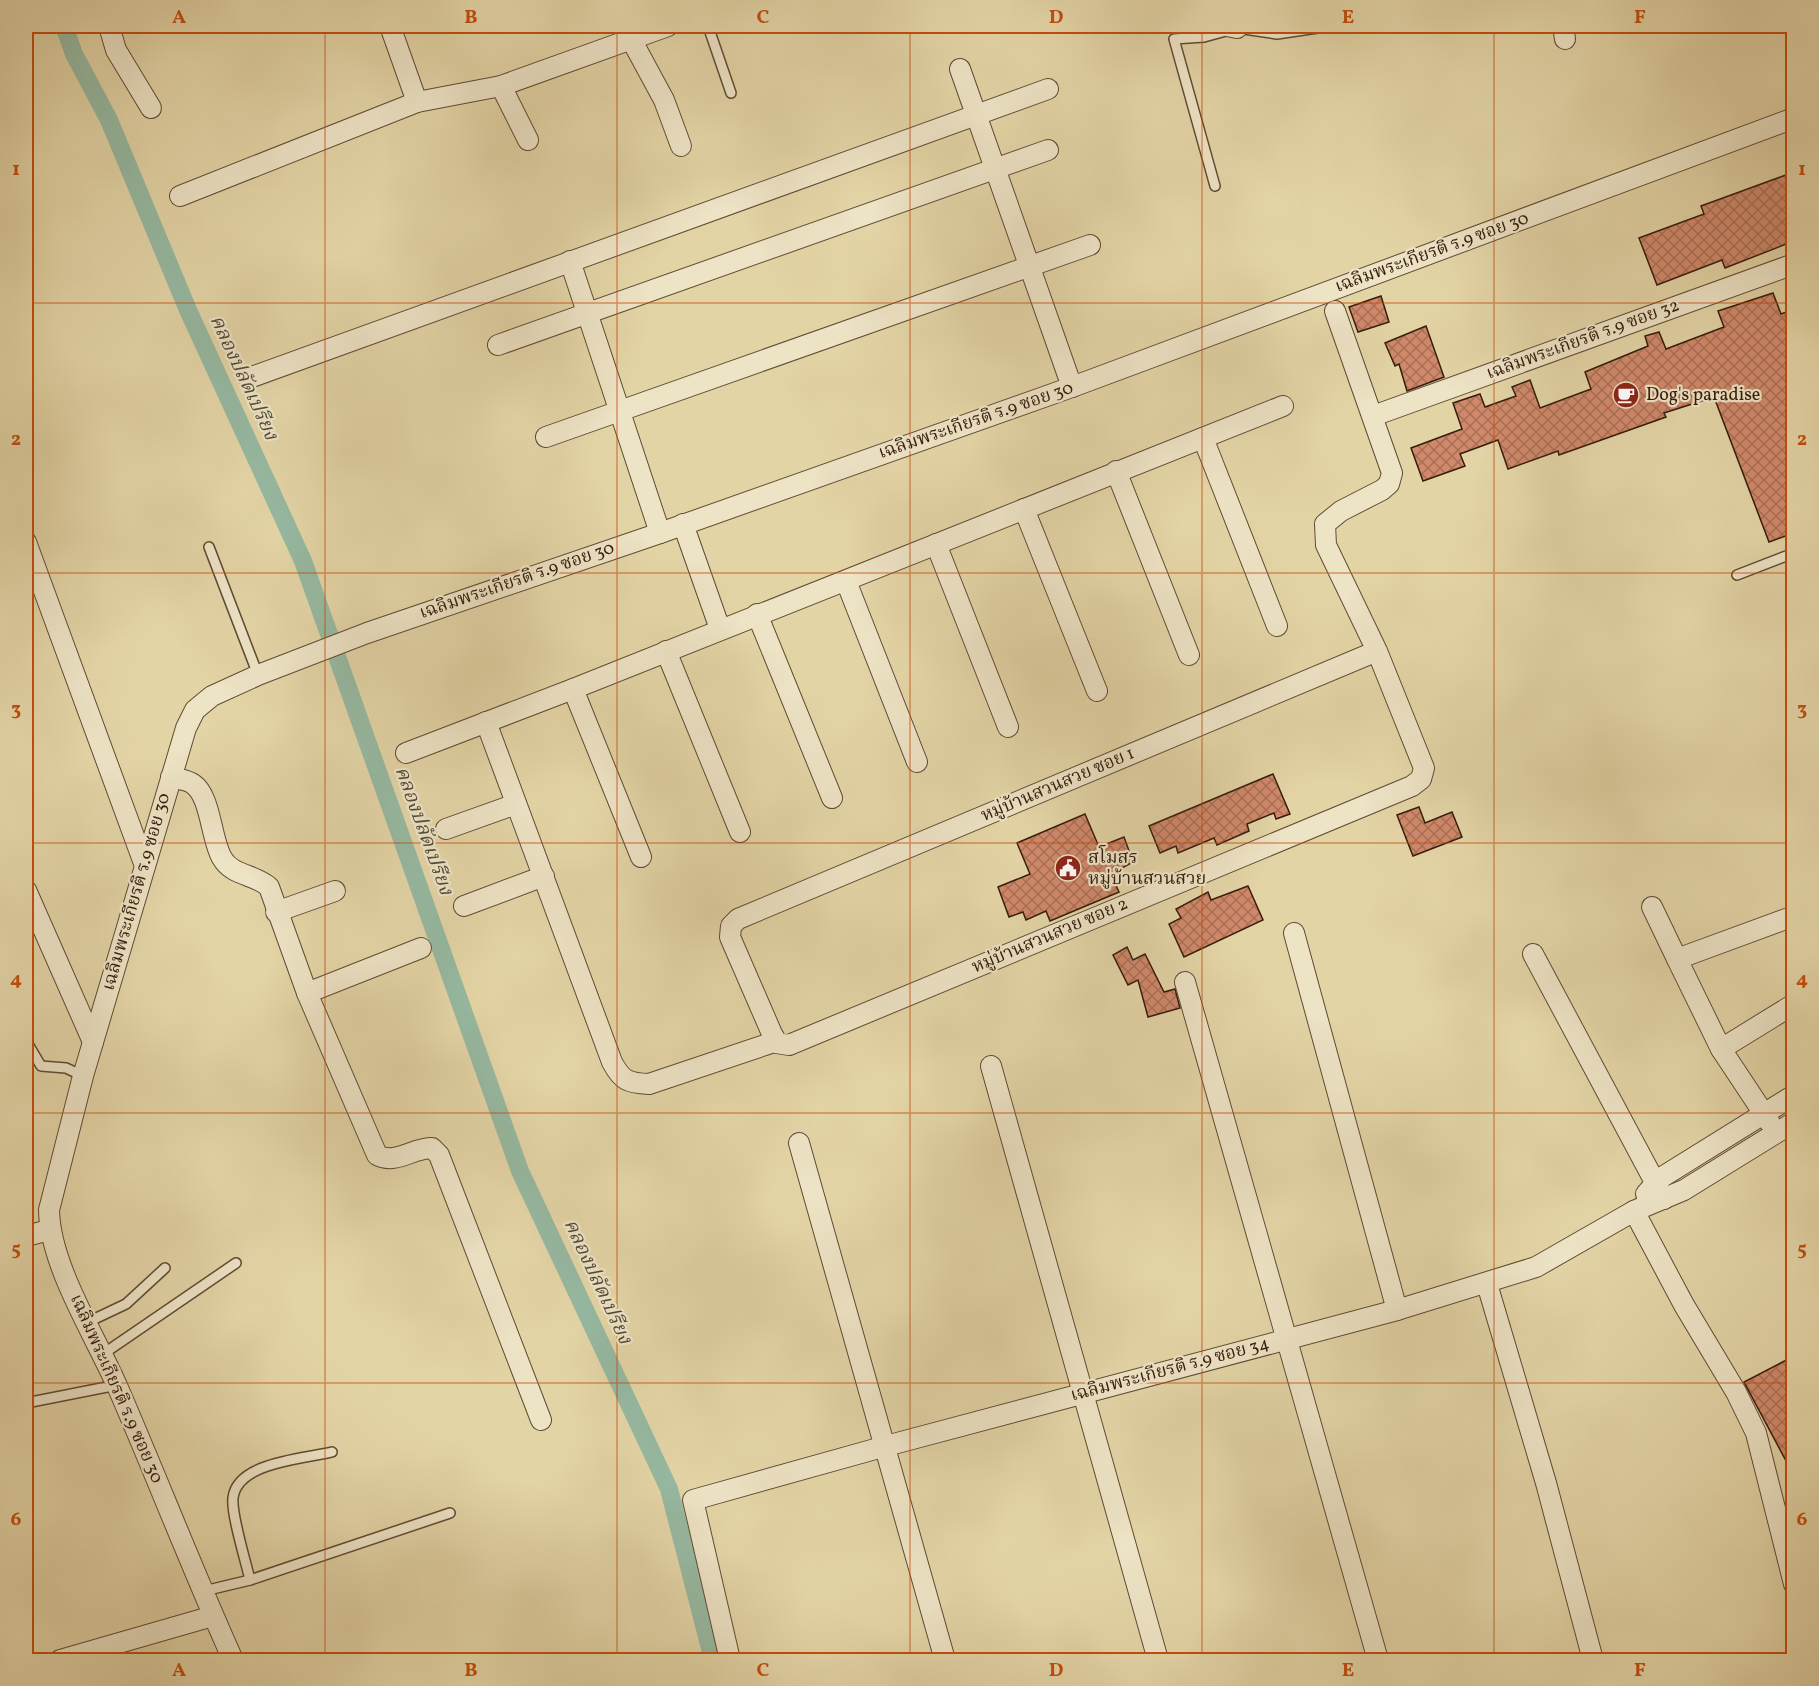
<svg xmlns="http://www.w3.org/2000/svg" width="1819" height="1686" font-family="Vollkorn,'Noto Serif Thai',serif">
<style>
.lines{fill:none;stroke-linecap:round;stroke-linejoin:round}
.canal{stroke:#96b9a2;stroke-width:18}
.building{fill:url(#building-cross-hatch);stroke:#351c0d;stroke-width:1.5}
.lane-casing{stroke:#604a33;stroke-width:12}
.street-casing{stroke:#604a33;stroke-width:22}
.lane{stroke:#ede3c5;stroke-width:9}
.street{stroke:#ede3c5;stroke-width:20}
.grid{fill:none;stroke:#c44d0c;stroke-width:1.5;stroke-opacity:0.55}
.labels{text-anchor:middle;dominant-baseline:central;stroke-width:4.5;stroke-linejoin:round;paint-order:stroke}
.street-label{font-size:18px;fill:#351c0d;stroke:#ede3c5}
.poi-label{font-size:18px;fill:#351c0d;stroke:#ede3c5;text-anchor:start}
.water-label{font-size:20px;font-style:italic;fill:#524b3a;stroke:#ede3c5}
.neatline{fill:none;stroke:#c44d0c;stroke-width:2}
.grid-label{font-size:20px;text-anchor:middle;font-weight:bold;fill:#c44d0c}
</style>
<defs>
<pattern id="building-cross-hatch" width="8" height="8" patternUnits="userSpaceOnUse" patternTransform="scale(1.5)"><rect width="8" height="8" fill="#d0896b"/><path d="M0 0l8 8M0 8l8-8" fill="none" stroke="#aa6f56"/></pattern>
</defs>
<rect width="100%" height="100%" fill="#e3d4a6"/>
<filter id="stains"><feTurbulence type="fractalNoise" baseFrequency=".00333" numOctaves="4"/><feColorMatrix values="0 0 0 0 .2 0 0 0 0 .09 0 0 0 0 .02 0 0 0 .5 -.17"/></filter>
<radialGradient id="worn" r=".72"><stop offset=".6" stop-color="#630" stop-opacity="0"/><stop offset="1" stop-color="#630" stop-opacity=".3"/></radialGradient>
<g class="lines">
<!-- canal -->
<path class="canal" d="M64 26 74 54 109 120 188 310 303 561 520 1171 669 1489 713 1660"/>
</g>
<!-- building -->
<g class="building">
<path d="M1794 172V241L1725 268 1722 260 1657 285 1639 238 1704 214 1701 206Z"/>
<path d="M1773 293 1781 314 1794 309V533L1769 542 1714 397 1664 413 1666 417 1559 455 1558 451 1508 469 1498 440 1460 454 1465 466 1423 481 1411 448 1462 429 1453 403 1480 394 1485 407 1516 396 1512 387 1530 380 1540 408 1591 389 1585 372 1648 346 1645 336 1659 332 1666 349 1724 327 1718 311Z"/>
<path d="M1381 296 1389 322 1358 332 1349 307Z"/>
<path d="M1426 326 1444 377 1407 391 1399 364 1395 366 1385 343Z"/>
<path d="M1273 774 1290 814 1276 819 1274 813 1247 824 1249 831 1217 845 1214 838 1178 853 1176 846 1160 853 1149 826Z"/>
<path d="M1419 807 1425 823 1452 812 1462 837 1413 856 1397 815Z"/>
<path d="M1085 814 1099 847 1124 837 1133 862 1111 874 1119 892 1050 921 1046 911 1026 920 1023 912 1009 917 998 887 1030 874 1017 843Z"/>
<path d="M1248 886 1263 920 1184 957 1169 924 1181 918 1176 909 1208 892 1211 900Z"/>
<path d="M1127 947 1133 960 1145 954 1164 992 1175 989 1180 1008 1148 1017 1138 980 1128 985 1113 955Z"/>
<path d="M1794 1356V1476L1744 1382Z"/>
</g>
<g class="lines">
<defs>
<g id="lane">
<path d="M708 26 731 93"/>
<path d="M1215 186 1174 39 1204 37 1237 28 1277 34 1331 26"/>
<path d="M209 547 258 675"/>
<path d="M1737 575 1794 553"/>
<path d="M28 1044 41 1066 66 1068 83 1076"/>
<path d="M88 1322 126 1304 165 1268"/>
<path d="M103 1354 236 1263"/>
<path d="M26 1403 117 1385"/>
<path d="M250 1580C246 1562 231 1514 233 1498 237 1462 303 1459 332 1452"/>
<path d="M204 1591 250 1580 450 1513"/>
</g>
<g id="street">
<path d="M109 26 116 50 151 108"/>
<path d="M390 26 417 102"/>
<path d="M1227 26 1237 28"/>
<path d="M1563 26 1565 39"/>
<path d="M631 39 664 100 681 146"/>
<path d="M960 69 1072 387"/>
<path d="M501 86 528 140"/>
<path d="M180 196 417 102 501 86 668 26"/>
<path d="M570 261 660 533"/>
<path d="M1335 311 1392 473 1389 484 1382 490 1341 511 1325 524 1326 545 1377 651 1424 768 1421 779 1412 786 789 1045 776 1043 730 937 731 926 738 919 1377 651"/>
<path d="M498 345 1048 150"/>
<path d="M249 378 1048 89"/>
<path d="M1373 416 1794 264"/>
<path d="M546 437 1090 245"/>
<path d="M1203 438 1277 626"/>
<path d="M1116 471 1189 655"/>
<path d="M1024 509 1097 691"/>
<path d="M683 524 720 629"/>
<path d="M26 542 145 866"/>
<path d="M936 544 1008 727"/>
<path d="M846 581 917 762"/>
<path d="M757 614 832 798"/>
<path d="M666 651 740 832"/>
<path d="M573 689 641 857"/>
<path d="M486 722 612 1062C622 1081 628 1083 649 1084L768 1044 774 1037"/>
<path d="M406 753 573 689 1283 406"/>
<path d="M171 777C177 779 188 780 193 784 211 796 211 840 222 858 232 876 255 874 269 887L307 993 377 1155C396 1165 412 1148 432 1148L439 1155 541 1420"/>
<path d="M446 829 516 804"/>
<path d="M26 890 93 1042"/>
<path d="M464 906 544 876"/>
<path d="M1652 907 1677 959"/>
<path d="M276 912 335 891"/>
<path d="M1294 933 1397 1310"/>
<path d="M1533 954 1664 1199"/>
<path d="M1185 982 1378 1660"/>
<path d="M307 993 421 948"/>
<path d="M1721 1049 1677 959 1794 916"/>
<path d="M991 1066 1158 1660"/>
<path d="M1770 1123 1721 1049 1794 1004"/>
<path d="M799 1143 945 1660"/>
<path d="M1646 1194 1659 1179 1794 1095"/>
<path d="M1634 1211 1684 1305 1736 1392 1756 1433 1794 1584"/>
<path d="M26 1236 49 1230"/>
<path d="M1487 1284 1546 1483 1593 1660"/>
<path d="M60 1660 213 1616"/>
<path d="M233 1660C193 1571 157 1478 118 1388 95 1335 50 1266 49 1210L83 1076 186 728 195 710 212 696 258 675 367 633 660 533 1072 387 1794 118"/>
<path d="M730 1660 693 1500 886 1446 1397 1310 1536 1267 1634 1211 1684 1190 1794 1122"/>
</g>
</defs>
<!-- lane casing -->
<use href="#lane" class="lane-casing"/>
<!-- street casing -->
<use href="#street" class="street-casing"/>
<!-- lane -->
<use href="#lane" class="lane"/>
<!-- street -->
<use href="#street" class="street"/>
</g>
<!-- grid -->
<path class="grid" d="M325 26V1660M617 26V1660M910 26V1660M1202 26V1660M1494 26V1660M26 303H1794M26 573H1794M26 843H1794M26 1113H1794M26 1383H1794"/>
<!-- icons -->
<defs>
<symbol id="cafe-disc" viewBox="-11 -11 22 22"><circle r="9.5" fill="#8f2418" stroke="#ede3c5"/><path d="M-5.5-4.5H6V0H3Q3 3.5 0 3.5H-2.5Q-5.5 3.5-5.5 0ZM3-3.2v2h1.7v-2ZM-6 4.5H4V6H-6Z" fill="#fff"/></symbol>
<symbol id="civic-disc" viewBox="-11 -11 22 22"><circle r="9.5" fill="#8f2418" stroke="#ede3c5"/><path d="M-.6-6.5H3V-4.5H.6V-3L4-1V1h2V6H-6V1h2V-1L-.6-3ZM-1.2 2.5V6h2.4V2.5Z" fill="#fff"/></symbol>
</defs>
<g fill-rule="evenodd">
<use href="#cafe-disc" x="1611" y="380" width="30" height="30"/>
<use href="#civic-disc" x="1053" y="853" width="30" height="30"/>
</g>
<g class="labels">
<!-- street labels -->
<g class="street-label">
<text transform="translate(1432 253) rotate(-20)">เฉลิมพระเกียรติ ร.9 ซอย 30</text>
<text transform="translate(1583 340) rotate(-20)">เฉลิมพระเกียรติ ร.9 ซอย 32</text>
<text transform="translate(976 421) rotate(-19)">เฉลิมพระเกียรติ ร.9 ซอย 30</text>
<text transform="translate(517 581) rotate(-19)">เฉลิมพระเกียรติ ร.9 ซอย 30</text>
<text transform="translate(1058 785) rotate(-23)">หมู่บ้านสวนสวย ซอย 1</text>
<text transform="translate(137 892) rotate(-74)">เฉลิมพระเกียรติ ร.9 ซอย 30</text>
<text transform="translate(1050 936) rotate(-23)">หมู่บ้านสวนสวย ซอย 2</text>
<text transform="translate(1170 1370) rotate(-15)">เฉลิมพระเกียรติ ร.9 ซอย 34</text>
<text transform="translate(116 1389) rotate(66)">เฉลิมพระเกียรติ ร.9 ซอย 30</text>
</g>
<!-- poi labels -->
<g class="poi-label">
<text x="1646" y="395">Dog's paradise</text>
<text x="1088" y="858">สโมสร<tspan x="1088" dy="21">หมู่บ้านสวนสวย</tspan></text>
</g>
<!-- water labels -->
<g class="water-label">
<text transform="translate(243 378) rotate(65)">คลองปลัดเปรียง</text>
<text transform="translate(423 831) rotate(70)">คลองปลัดเปรียง</text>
<text transform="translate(597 1282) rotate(65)">คลองปลัดเปรียง</text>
</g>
</g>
<!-- margin -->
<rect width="1819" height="1686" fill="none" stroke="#e3d4a6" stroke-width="66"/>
<rect x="33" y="33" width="1753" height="1620" class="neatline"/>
<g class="grid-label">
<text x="179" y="23">A</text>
<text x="471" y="23">B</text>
<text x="763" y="23">C</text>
<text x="1056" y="23">D</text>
<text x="1348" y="23">E</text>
<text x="1640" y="23">F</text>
<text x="16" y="175">1</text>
<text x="1802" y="175">1</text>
<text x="16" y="445">2</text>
<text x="1802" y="445">2</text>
<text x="16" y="715">3</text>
<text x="1802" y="715">3</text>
<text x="16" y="985">4</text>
<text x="1802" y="985">4</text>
<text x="16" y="1255">5</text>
<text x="1802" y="1255">5</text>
<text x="16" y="1525">6</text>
<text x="1802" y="1525">6</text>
<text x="179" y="1676">A</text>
<text x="471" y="1676">B</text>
<text x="763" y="1676">C</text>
<text x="1056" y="1676">D</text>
<text x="1348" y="1676">E</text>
<text x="1640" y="1676">F</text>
</g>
<rect width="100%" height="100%" filter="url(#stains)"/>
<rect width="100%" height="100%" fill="url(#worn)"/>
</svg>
